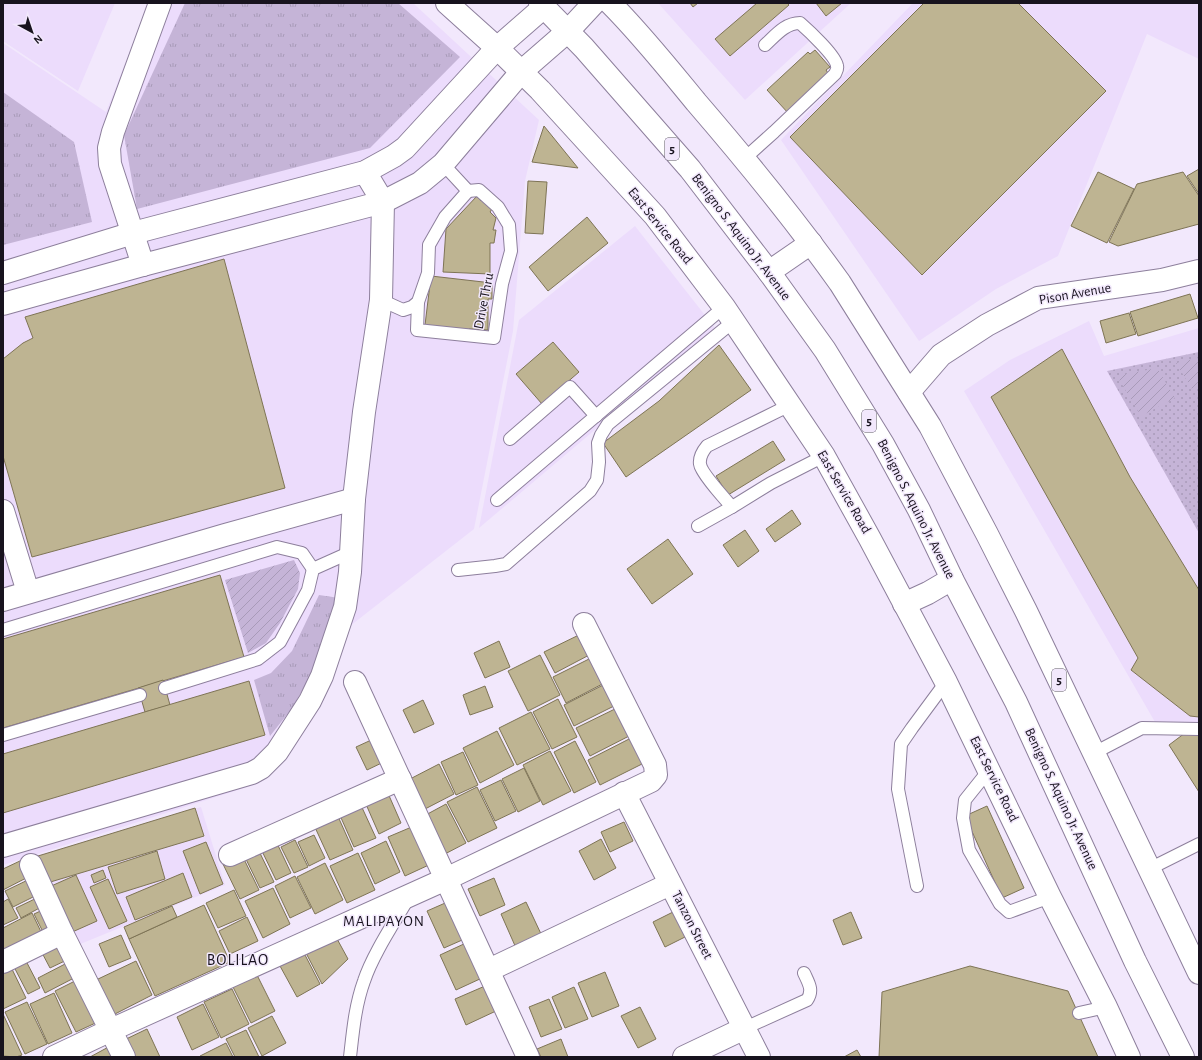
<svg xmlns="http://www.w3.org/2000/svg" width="1202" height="1060" font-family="'Alegreya Sans',sans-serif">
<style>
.built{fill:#ecdcfc}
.grass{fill:url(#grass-tufts)}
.park{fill:url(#park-dots)}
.garden{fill:url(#garden-furrows)}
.building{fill:#beb492;stroke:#7e7455}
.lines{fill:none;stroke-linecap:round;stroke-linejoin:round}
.lane-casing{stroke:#8d7f9c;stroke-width:14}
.street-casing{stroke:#8d7f9c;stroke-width:24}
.secondary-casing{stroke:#8d7f9c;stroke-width:24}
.highway-casing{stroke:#8d7f9c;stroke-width:24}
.lane{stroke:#fff;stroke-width:12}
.street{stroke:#fff;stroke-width:22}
.secondary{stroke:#fff;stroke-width:22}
.highway{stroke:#fff;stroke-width:22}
.labels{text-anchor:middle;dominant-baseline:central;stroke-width:3;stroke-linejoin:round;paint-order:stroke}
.shield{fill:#f2e8fc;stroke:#595361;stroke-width:1}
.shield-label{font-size:13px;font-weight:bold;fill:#18131e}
.street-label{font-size:14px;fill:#18131e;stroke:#f2e8fc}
.neighbourhood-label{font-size:15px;letter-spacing:1px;fill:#18131e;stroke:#f2e8fc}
.quarter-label{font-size:16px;letter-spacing:1px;fill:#18131e;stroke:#f2e8fc}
</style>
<defs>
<pattern id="grass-tufts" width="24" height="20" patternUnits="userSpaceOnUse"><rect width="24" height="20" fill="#c5b4d7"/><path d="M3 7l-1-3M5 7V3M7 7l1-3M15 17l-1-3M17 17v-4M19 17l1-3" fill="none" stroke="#a89ab8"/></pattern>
<pattern id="park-dots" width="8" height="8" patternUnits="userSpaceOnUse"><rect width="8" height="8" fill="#c5b4d7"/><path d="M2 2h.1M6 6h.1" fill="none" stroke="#a89ab8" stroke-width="1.8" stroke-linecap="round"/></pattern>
<pattern id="garden-furrows" width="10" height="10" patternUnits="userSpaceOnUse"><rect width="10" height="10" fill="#c5b4d7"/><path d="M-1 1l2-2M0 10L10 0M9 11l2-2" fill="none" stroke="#a89ab8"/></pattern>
</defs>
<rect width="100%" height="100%" fill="#f2e8fc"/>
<!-- built -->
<g class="built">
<path d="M3 3H115L78 91 3 41Z"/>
<path d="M149 3H413L539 120 525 181 513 331 474 529 350 626 309 707 257 784 3 865V43L106 112Z"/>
<path d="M658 3H851L745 100Z"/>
<path d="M913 3H1199V59L1147 34 1058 256 996 289 919 341 781 140Z"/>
<path d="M635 226 715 328 479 528 519 320Z"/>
<path d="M1089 321 1104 356 1199 328V727L1155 722 964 391 1010 360Z"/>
<path d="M201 807 225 885 73 947 35 856Z"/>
</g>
<!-- grass -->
<g class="grass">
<path d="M185 3H398L460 57 370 148 137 209 124 135Z"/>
<path d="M3 92 74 142 92 222 3 245Z"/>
<path d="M319 595 339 598 311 674 293 707 270 736 254 680 271 673 292 651Z"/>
</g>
<!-- park -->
<path class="park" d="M1199 352V533L1107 371Z"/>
<!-- garden -->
<g class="garden">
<path d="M1199 358V385L1192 389 1176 363Z"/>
<path d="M1157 368 1175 398 1141 416 1117 376Z"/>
<path d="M294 560 300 573 298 589 280 623 266 643 248 653 225 580Z"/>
</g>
<!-- building -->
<g class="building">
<path d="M690 3H698L693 7Z"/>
<path d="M757 3H787L789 5 730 56 715 39Z"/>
<path d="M816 3H842L826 16Z"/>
<path d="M924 3H1018L1106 91 922 275 790 137Z"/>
<path d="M815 50 830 67 826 70 830 76 789 114 767 90 808 52 810 54Z"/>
<path d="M544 126 578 168 532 162Z"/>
<path d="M1199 169V194L1187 176Z"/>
<path d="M1098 172 1134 189 1107 243 1071 226Z"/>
<path d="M1183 172 1199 196V224L1118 246 1109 242 1137 184Z"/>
<path d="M528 181 547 182 543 234 525 233Z"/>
<path d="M477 196 481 201 483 199 492 209 490 212 496 218 493 230H496L494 243H490V274L443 272 446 229Z"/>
<path d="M587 217 608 243 548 291 529 267Z"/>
<path d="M224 259 285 488 32 557 3 456V359L23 343 33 338 25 317Z"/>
<path d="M431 276 492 283V299H488V330L469 329 468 333 446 331V327L425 325Z"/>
<path d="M1190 294 1198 318 1138 336 1130 312Z"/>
<path d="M1129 313 1136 334 1106 343 1100 321Z"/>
<path d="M553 342 579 372 542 404 516 374Z"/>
<path d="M719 345 751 390 626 477 603 443 659 401Z"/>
<path d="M1062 349 1130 477 1199 590V717L1190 716 1131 670 1138 658 991 397Z"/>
<path d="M773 441 785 460 728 495 716 476Z"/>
<path d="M792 510 801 524 775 542 766 529Z"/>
<path d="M745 530 759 551 738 567 723 545Z"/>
<path d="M668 539 693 574 652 604 627 569Z"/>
<path d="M220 575 244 657 3 728V639Z"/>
<path d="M583 633 593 653 555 673 544 652Z"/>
<path d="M499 641 510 667 485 678 474 653Z"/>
<path d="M540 655 560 695 528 711 508 671Z"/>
<path d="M597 655 610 680 566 703 553 677Z"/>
<path d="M163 680 170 705 145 712 138 688Z"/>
<path d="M249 681 265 735 3 813V754Z"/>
<path d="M607 683 618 704 574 726 564 705Z"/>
<path d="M485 686 493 707 470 715 463 695Z"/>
<path d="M558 699 577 737 552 749 533 712Z"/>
<path d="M423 700 434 724 414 733 403 710Z"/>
<path d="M619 707 633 734 590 756 576 728Z"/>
<path d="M531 712 550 749 517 765 499 728Z"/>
<path d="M497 731 514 765 480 783 463 748Z"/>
<path d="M1185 733 1199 735V792L1169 745Z"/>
<path d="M380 736 390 759 367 770 356 747Z"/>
<path d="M633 737 646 762 600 785 588 760Z"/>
<path d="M575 741 596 782 574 793 554 752Z"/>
<path d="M550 751 571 791 543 805 523 765Z"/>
<path d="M463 752 478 785 456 795 441 762Z"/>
<path d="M439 764 454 794 425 809 410 779Z"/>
<path d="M524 768 540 801 518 812 502 779Z"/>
<path d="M501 780 516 811 495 821 480 790Z"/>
<path d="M477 787 497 828 468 842 447 802Z"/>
<path d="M387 791 401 823 379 834 365 802Z"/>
<path d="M359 801 376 838 354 847 338 811Z"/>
<path d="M446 804 466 843 441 856 422 817Z"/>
<path d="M987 806 1024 888 1002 898 965 816Z"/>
<path d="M195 808 204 836 47 883 38 856Z"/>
<path d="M336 812 353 850 330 860 313 823Z"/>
<path d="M624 822 633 841 610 852 601 832Z"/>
<path d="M414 826 431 864 405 876 388 837Z"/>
<path d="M314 835 325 858 309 866 298 842Z"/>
<path d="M275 839 291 873 276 880 260 847Z"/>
<path d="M601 839 616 868 594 880 579 851Z"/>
<path d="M295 840 308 867 294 873 281 847Z"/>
<path d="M386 841 400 872 375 884 361 853Z"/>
<path d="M206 842 223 884 200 894 183 851Z"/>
<path d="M257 847 274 882 260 888 243 853Z"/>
<path d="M157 851 165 879 117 894 108 867Z"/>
<path d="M241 853 259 890 240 899 222 862Z"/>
<path d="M358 853 375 890 347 903 330 866Z"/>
<path d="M22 860 30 876 3 890V869Z"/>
<path d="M325 863 343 900 315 914 297 877Z"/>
<path d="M103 870 106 878 94 883 91 875Z"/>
<path d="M183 873 192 897 135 920 126 897Z"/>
<path d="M76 875 97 921 70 933 49 887Z"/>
<path d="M295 876 311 908 290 918 275 886Z"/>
<path d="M32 878 39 894 13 907 5 891Z"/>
<path d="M494 878 505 905 480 916 468 889Z"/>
<path d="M108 879 127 921 109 929 90 887Z"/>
<path d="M273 888 290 924 263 938 245 901Z"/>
<path d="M234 890 246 916 218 928 206 903Z"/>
<path d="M41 896 45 905 21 918 16 908Z"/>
<path d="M8 899 18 918 3 925V902Z"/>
<path d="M452 900 469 937 444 948 427 911Z"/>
<path d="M526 902 542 936 516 948 501 914Z"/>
<path d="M204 905 230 962 155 996 129 939Z"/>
<path d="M172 906 177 917 129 939 124 927Z"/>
<path d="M47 908 59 931 46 938 34 914Z"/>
<path d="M677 910 689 935 665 947 653 922Z"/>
<path d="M851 912 862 938 843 945 833 920Z"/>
<path d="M32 913 44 938 8 957 3 947V928Z"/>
<path d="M247 917 258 941 230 954 219 931Z"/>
<path d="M121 935 131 958 109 967 99 944Z"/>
<path d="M336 937 348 959 322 984 306 953Z"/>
<path d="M62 939 71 958 50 968 40 949Z"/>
<path d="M466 943 482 978 456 990 440 955Z"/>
<path d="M304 953 320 984 297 997 280 966Z"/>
<path d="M25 959 40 988 28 994 13 965Z"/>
<path d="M136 961 152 995 113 1015 96 980Z"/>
<path d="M67 963 74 978 45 993 38 978Z"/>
<path d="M10 965 26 998 3 1009V968Z"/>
<path d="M970 966 1068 991 1098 1057H879L882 992Z"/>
<path d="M605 972 619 1006 592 1017 578 983Z"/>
<path d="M257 975 275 1011 251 1023 233 987Z"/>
<path d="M81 978 102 1020 76 1032 55 991Z"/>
<path d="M485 986 496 1011 466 1025 455 999Z"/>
<path d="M574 987 588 1019 565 1028 552 997Z"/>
<path d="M232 989 249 1024 221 1038 204 1002Z"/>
<path d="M54 993 72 1033 48 1044 30 1004Z"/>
<path d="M549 999 562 1029 541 1037 529 1007Z"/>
<path d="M27 1002 47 1044 25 1054 5 1012Z"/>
<path d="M203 1004 219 1037 192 1050 177 1017Z"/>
<path d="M640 1007 656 1039 638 1048 621 1016Z"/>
<path d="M3 1014 22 1055 16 1057 3 1056Z"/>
<path d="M272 1016 286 1043 262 1056 248 1028Z"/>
<path d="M147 1029 160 1057H129L122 1041Z"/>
<path d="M246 1030 259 1057H235L226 1039Z"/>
<path d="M561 1039 568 1057H541L537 1049Z"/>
<path d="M226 1043 233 1057H201L200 1056Z"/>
<path d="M114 1044 121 1057H90Z"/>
<path d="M857 1050 861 1057H844Z"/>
</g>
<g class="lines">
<defs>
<g id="lane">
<path d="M744 159 774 132 835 74C836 71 838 69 837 66 836 56 808 30 800 23 785 23 775 36 765 45"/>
<path d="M381 300 403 310 412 307 418 302 428 273 429 245 445 217 468 191 443 164"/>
<path d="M418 302 417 330 494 338 502 284 511 251 509 225 498 207 479 190 468 191"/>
<path d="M790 405 707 446C702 452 699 457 700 464 701 473 725 499 732 507L771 483 824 456"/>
<path d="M510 439 570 387 596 416"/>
<path d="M497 500 724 307"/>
<path d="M698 526 732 507"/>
<path d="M458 570 495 566 506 564 590 491 597 480 599 462 598 443 601 435 608 424 734 321"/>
<path d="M3 630 277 547 302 553 313 569"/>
<path d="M165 688 258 659 280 642 308 590 313 569 351 552"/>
<path d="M3 735 140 695"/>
<path d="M1094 753 1142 728 1199 729"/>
<path d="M989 770 965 800 963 818 969 850 1000 904 1009 912 1050 897"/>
<path d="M1149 869 1199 844"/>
<path d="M917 886 898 789 901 744 912 728 946 682"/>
<path d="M1079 1013 1106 1007"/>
<path d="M745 1028 807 1000C814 990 808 982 804 973"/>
<path d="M350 1057C353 1031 355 1006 364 981 373 954 394 923 409 897"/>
</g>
<g id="street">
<path d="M143 265 110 164 109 148 113 132 160 3"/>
<path d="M3 273 133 233 365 172 394 156 405 148 497 48 544 7"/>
<path d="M3 304 143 265 383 202 420 183 443 164 522 71 568 31"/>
<path d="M3 511 28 592"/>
<path d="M3 600 225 535 354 499"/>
<path d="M355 682 528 1057"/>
<path d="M624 793 759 1057"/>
<path d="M3 846 252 773 261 768 277 752 310 701 322 676 345 607 350 572 354 499 364 412 381 300 383 202 365 172"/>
<path d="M230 855 400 779"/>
<path d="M31 865 62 933 124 1057"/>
<path d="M3 962 62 933"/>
<path d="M489 970 670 884"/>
<path d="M54 1057 111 1030 446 879 651 781 656 775 655 765 584 624"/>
<path d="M684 1057 745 1028"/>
</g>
<g id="secondary">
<path d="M447 3 497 48 540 90 655 216 724 307 824 456 870 539 946 682 1050 897 1106 1007 1129 1057"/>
<path d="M568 31 594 3"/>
<path d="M909 392 941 355 987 325 1038 298 1162 280 1199 271"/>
</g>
<g id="highway">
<path d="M540 3 584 48 690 169 769 272 825 350 883 444 919 510 952 579 1016 702 1135 961 1183 1057"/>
<path d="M610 3C641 34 668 68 696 102 746 160 795 220 840 283L930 426 987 534 1026 611 1199 973"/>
<path d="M769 272 811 243"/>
<path d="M904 604 928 593 952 579"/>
</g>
</defs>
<!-- lane casing -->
<use href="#lane" class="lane-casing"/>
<!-- street casing -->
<use href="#street" class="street-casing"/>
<!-- secondary casing -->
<use href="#secondary" class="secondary-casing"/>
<!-- highway casing -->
<use href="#highway" class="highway-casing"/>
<!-- lane -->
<use href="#lane" class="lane"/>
<!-- street -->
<use href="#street" class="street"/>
<!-- secondary -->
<use href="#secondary" class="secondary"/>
<!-- highway -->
<use href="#highway" class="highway"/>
</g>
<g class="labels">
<!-- shield labels -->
<g class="shield">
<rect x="665" y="138" width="14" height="22" rx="3"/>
<rect x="862" y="410" width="14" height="22" rx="3"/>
<rect x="1052" y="669" width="14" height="22" rx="3"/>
</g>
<g class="shield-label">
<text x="672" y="149">5</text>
<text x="869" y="421">5</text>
<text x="1059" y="680">5</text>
</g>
<!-- street labels -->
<g class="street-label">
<text transform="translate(660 226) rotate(51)">East Service Road</text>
<text transform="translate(741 237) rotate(53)">Benigno S. Aquino Jr. Avenue</text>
<text transform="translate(1075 294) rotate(-10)">Pison Avenue</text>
<text transform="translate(484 301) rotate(-79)">Drive Thru</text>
<text transform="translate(844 492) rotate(60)">East Service Road</text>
<text transform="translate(916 509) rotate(63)">Benigno S. Aquino Jr. Avenue</text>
<text transform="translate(994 779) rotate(64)">East Service Road</text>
<text transform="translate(1061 799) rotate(65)">Benigno S. Aquino Jr. Avenue</text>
<text transform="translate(692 925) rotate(63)">Tanzon Street</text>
</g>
<!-- neighbourhood labels -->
<g class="neighbourhood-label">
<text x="384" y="921">MALIPAYON</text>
</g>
<!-- quarter labels -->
<g class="quarter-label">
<text x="238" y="960">BOLILAO</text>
</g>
</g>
<!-- border -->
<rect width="1202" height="1060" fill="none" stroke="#18131e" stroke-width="8"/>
<!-- north arrow -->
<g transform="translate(32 32) rotate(140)" stroke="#f2e8fc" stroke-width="3" paint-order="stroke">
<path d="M0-3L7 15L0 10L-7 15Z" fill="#18131e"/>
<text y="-6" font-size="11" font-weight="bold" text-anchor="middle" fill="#18131e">N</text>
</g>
</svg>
